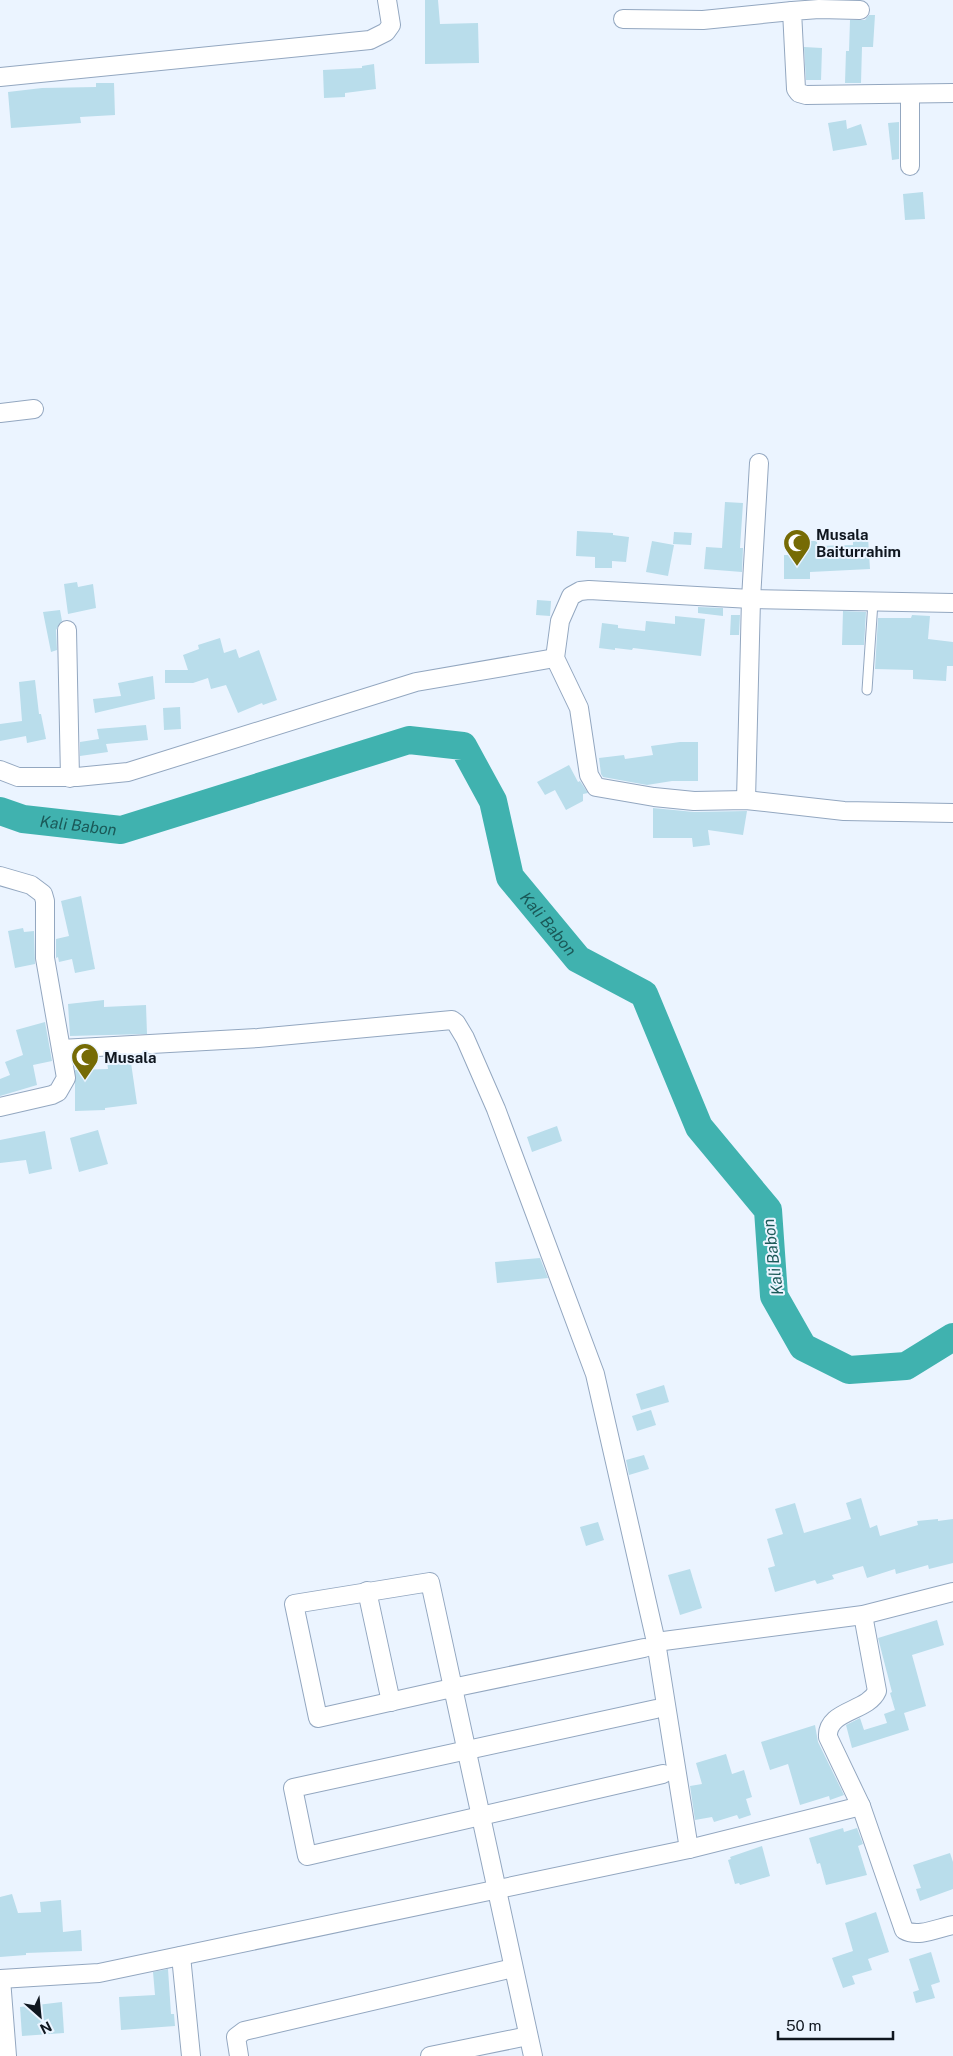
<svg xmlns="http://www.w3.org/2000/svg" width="953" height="2056" font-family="'Public Sans',sans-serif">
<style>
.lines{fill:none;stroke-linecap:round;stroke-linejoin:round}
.river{stroke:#40b2af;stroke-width:28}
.building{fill:#b9ddeb}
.service-casing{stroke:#93a7c0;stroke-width:11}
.minor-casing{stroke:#93a7c0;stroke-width:20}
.service{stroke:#fff;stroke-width:9}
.minor{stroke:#fff;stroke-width:18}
.labels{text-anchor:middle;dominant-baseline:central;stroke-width:4;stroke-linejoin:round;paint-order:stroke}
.poi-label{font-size:15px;font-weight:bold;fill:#0f161f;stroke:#ebf4ff;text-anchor:start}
.water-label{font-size:16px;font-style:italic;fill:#1a5958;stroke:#ebf4ff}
</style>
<rect width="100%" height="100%" fill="#ebf4ff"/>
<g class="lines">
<!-- river -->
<path class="river" id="s1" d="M0 811 23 819 121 830 409 740 463 746 493 801 510 877 578 959 644 994 699 1127 768 1210 774 1296 803 1347 849 1370 906 1366 953 1337"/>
</g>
<!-- building -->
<g class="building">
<path d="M425 0H438L440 24 478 23 479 63 425 64Z"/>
<path d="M869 15H875L873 47H862L861 83H845L846 51H849L850 20H865Z"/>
<path d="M804 47 822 48 821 80H806Z"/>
<path d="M374 64 376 89 345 93V97L324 98 323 70 362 68V66Z"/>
<path d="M96 83H114L115 115 80 117 81 123 11 128 8 92 42 88 96 87Z"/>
<path d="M846 120 847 129 861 124 867 145 833 151 828 123Z"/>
<path d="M899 122V159L892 160 888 123Z"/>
<path d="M923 192 925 219 905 220 903 194Z"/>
<path d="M725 502 743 503 740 548H743L742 572 704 569 706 547 722 548Z"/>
<path d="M577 531 613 533V535L629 537 626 562 612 561V568H595V557L576 556Z"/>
<path d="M674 532 692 533 691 545 673 544Z"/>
<path d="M868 537 870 569 810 572V579H784V555H791V541H817V546L853 545V538Z"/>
<path d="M652 541 674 545 668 576 646 572Z"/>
<path d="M77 582 78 587 93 584 96 608 68 614 64 584Z"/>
<path d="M537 600 551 601 550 616 536 615Z"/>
<path d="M698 607 723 608V616L698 613Z"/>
<path d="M60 610 62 621 56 630 57 650 51 652 43 612Z"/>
<path d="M843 611 866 612 864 645H842Z"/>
<path d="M731 615H740L739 635H730Z"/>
<path d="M912 615 930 616 928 639 953 642V666H947L946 681 913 679V670L875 669 878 618H911Z"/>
<path d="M675 616 705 619 701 656 633 648 632 650 615 648V650L599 648 602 623 618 625V628L645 631 646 621 675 624Z"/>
<path d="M220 638 224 653 236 649 239 658 259 650 277 700 263 705 262 703 238 713 226 685 211 689 208 678 193 683H165V670H188L183 655 199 649 198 645Z"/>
<path d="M153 676 155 699 95 713 93 699 121 696 118 683Z"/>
<path d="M35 680 39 714H41L46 739 27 743 26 736 0 741V724L22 721 19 682Z"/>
<path d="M180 707 181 729 164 730 163 708Z"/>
<path d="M146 725 148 740 106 744 108 752 80 756V742L99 739 97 729Z"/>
<path d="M680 742H698V781H672L647 785 603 777 601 774 599 758 624 755 625 759 653 755 651 746Z"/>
<path d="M569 765 578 782 580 781 588 793 583 794V801L566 810 555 790 545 795 537 782Z"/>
<path d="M653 808 694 812 747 811 743 835 708 830 710 845 693 847 692 838H653Z"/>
<path d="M81 896 95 969 75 973 72 959 59 962 58 957 56 958V939L69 936 61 901Z"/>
<path d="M23 928 24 932 34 931 35 964 15 968 8 931Z"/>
<path d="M104 1000V1007L146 1005 147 1034 70 1036 68 1004Z"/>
<path d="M45 1022 52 1061 33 1065 37 1085 0 1096V1079L10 1075 5 1062 23 1055 16 1030Z"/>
<path d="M130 1056 137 1104 105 1108V1110L75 1111V1070L108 1069 107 1061 110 1060 109 1057Z"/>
<path d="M557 1126 562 1141 532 1152 527 1137Z"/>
<path d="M98 1130 108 1164 79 1172 70 1138Z"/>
<path d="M45 1131 52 1169 29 1174 26 1160 0 1163V1140Z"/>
<path d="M540 1258 548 1278 497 1283 495 1262Z"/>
<path d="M664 1385 669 1402 641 1410 636 1394Z"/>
<path d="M651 1410 656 1425 637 1431 632 1416Z"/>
<path d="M644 1455 649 1469 629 1475 626 1460Z"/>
<path d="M861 1498 870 1528 877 1525 880 1536 918 1525 917 1521 938 1519V1521L953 1519V1563L929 1569 928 1565 896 1574 895 1569 867 1578 863 1566 832 1575 834 1579 817 1584 815 1580 775 1592 768 1568 775 1566 767 1539 783 1534 775 1509 795 1503 804 1533 851 1519 846 1503Z"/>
<path d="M598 1522 604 1540 586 1546 580 1527Z"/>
<path d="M690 1569 702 1608 680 1615 668 1575Z"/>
<path d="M937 1620 944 1645 912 1655 926 1706 904 1713 909 1730 852 1748 846 1725 860 1718 864 1730 887 1723 884 1714 895 1710 890 1693 892 1692 878 1638Z"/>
<path d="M815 1725 818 1742 844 1795 830 1800 829 1796 800 1805 788 1764 770 1770 761 1742Z"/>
<path d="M726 1754 732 1774 744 1770 752 1797 746 1799 751 1815 739 1819 737 1815 714 1822 712 1817 695 1820 690 1786 702 1784 696 1763Z"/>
<path d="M843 1828 844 1832 857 1828 863 1844 858 1846 867 1875 826 1885 820 1863 817 1864 809 1838Z"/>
<path d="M762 1846 770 1876 740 1885 739 1883 735 1884 728 1860 731 1859 730 1857Z"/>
<path d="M950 1853 953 1862V1889L920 1901 916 1889 921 1888 913 1865Z"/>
<path d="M12 1894 18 1913 41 1912 40 1902 61 1900 63 1932 81 1930 82 1951 26 1953V1955L0 1957V1897Z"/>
<path d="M876 1912 889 1952 868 1959 872 1970 852 1976 855 1984 843 1988 832 1958 853 1951 845 1923Z"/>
<path d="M931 1952 940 1982 931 1985 935 1998 916 2003 913 1992 919 1990 909 1959Z"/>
<path d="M168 1969 171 2014H174L175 2026 121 2030 119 1997 155 1995 153 1972Z"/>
<path d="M62 2002 64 2033 22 2036 20 2007Z"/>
</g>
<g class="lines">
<defs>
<path id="service" d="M867 690 873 602"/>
<g id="minor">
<path d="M860 10 819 9 792 11 796 89 799 93 806 95 953 93"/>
<path d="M623 19 703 20 792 11"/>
<path d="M0 77 370 40 386 32 391 25 387 0"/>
<path d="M910 94V166"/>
<path d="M0 413 34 409"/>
<path d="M953 603 751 599 589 590 580 591 571 596 560 621 555 658 579 708 589 775 596 787 654 797 694 801 746 800 844 811 953 813"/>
<path d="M67 630 70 778"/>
<path d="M0 770 18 777H77L128 772 416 682 555 658"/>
<path d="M746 800 751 599 759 463"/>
<path d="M0 876 31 885 43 894 45 901V958L61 1049"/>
<path d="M0 1107 52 1095 58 1092 66 1078 61 1049 258 1038 452 1020 456 1023 465 1038 496 1109 595 1374 656 1642 689 1849"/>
<path d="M367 1591 391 1702"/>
<path d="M656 1642 863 1615 953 1592"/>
<path d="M656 1709 293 1788 307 1856 663 1774"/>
<path d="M861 1806 828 1737C826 1710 868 1712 877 1691L863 1615"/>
<path d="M181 1956 191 2056"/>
<path d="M0 1979 99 1973 689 1849 861 1806 904 1930C918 1938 938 1928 953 1925"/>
<path d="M1 1979 7 2056"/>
<path d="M239 2056 236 2037 244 2031 513 1968"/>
<path d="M430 2056 528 2036"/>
<path d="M533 2056C498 1898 463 1740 430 1582L294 1604 318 1718 452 1688 644 1648"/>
</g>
</defs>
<!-- service casing -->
<use href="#service" class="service-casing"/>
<!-- minor casing -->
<use href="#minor" class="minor-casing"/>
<!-- service -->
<use href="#service" class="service"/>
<!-- minor -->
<use href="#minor" class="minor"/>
</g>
<!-- icons -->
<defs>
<symbol id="mosque-pin" viewBox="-11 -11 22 30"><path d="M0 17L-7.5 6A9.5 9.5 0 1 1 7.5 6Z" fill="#766b05" stroke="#ebf4ff"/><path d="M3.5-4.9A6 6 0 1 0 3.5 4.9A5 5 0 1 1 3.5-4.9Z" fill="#fff"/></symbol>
</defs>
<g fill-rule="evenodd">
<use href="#mosque-pin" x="781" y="527" width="32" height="43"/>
<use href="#mosque-pin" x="69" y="1041" width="32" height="43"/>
</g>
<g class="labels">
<!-- poi labels -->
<g class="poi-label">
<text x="816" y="534">Musala<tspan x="816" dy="17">Baiturrahim</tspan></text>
<text x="104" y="1057">Musala</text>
</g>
<!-- water labels -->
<g class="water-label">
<text stroke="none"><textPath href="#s1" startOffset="80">Kali Babon</textPath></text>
<text stroke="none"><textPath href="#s1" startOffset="680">Kali Babon</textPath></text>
<text transform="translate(773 1257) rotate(-97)">Kali Babon</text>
</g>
</g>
<!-- north arrow -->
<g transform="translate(40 2016) rotate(153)" stroke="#ebf4ff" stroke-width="4" paint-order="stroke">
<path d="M0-4L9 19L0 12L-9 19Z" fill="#0f161f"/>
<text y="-8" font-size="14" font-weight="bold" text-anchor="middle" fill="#0f161f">N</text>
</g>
<!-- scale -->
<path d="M778 2031v8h115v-8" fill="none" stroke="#0f161f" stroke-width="2.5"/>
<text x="786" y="2031" font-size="15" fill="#0f161f" stroke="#ebf4ff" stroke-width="4" paint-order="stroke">50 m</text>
</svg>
